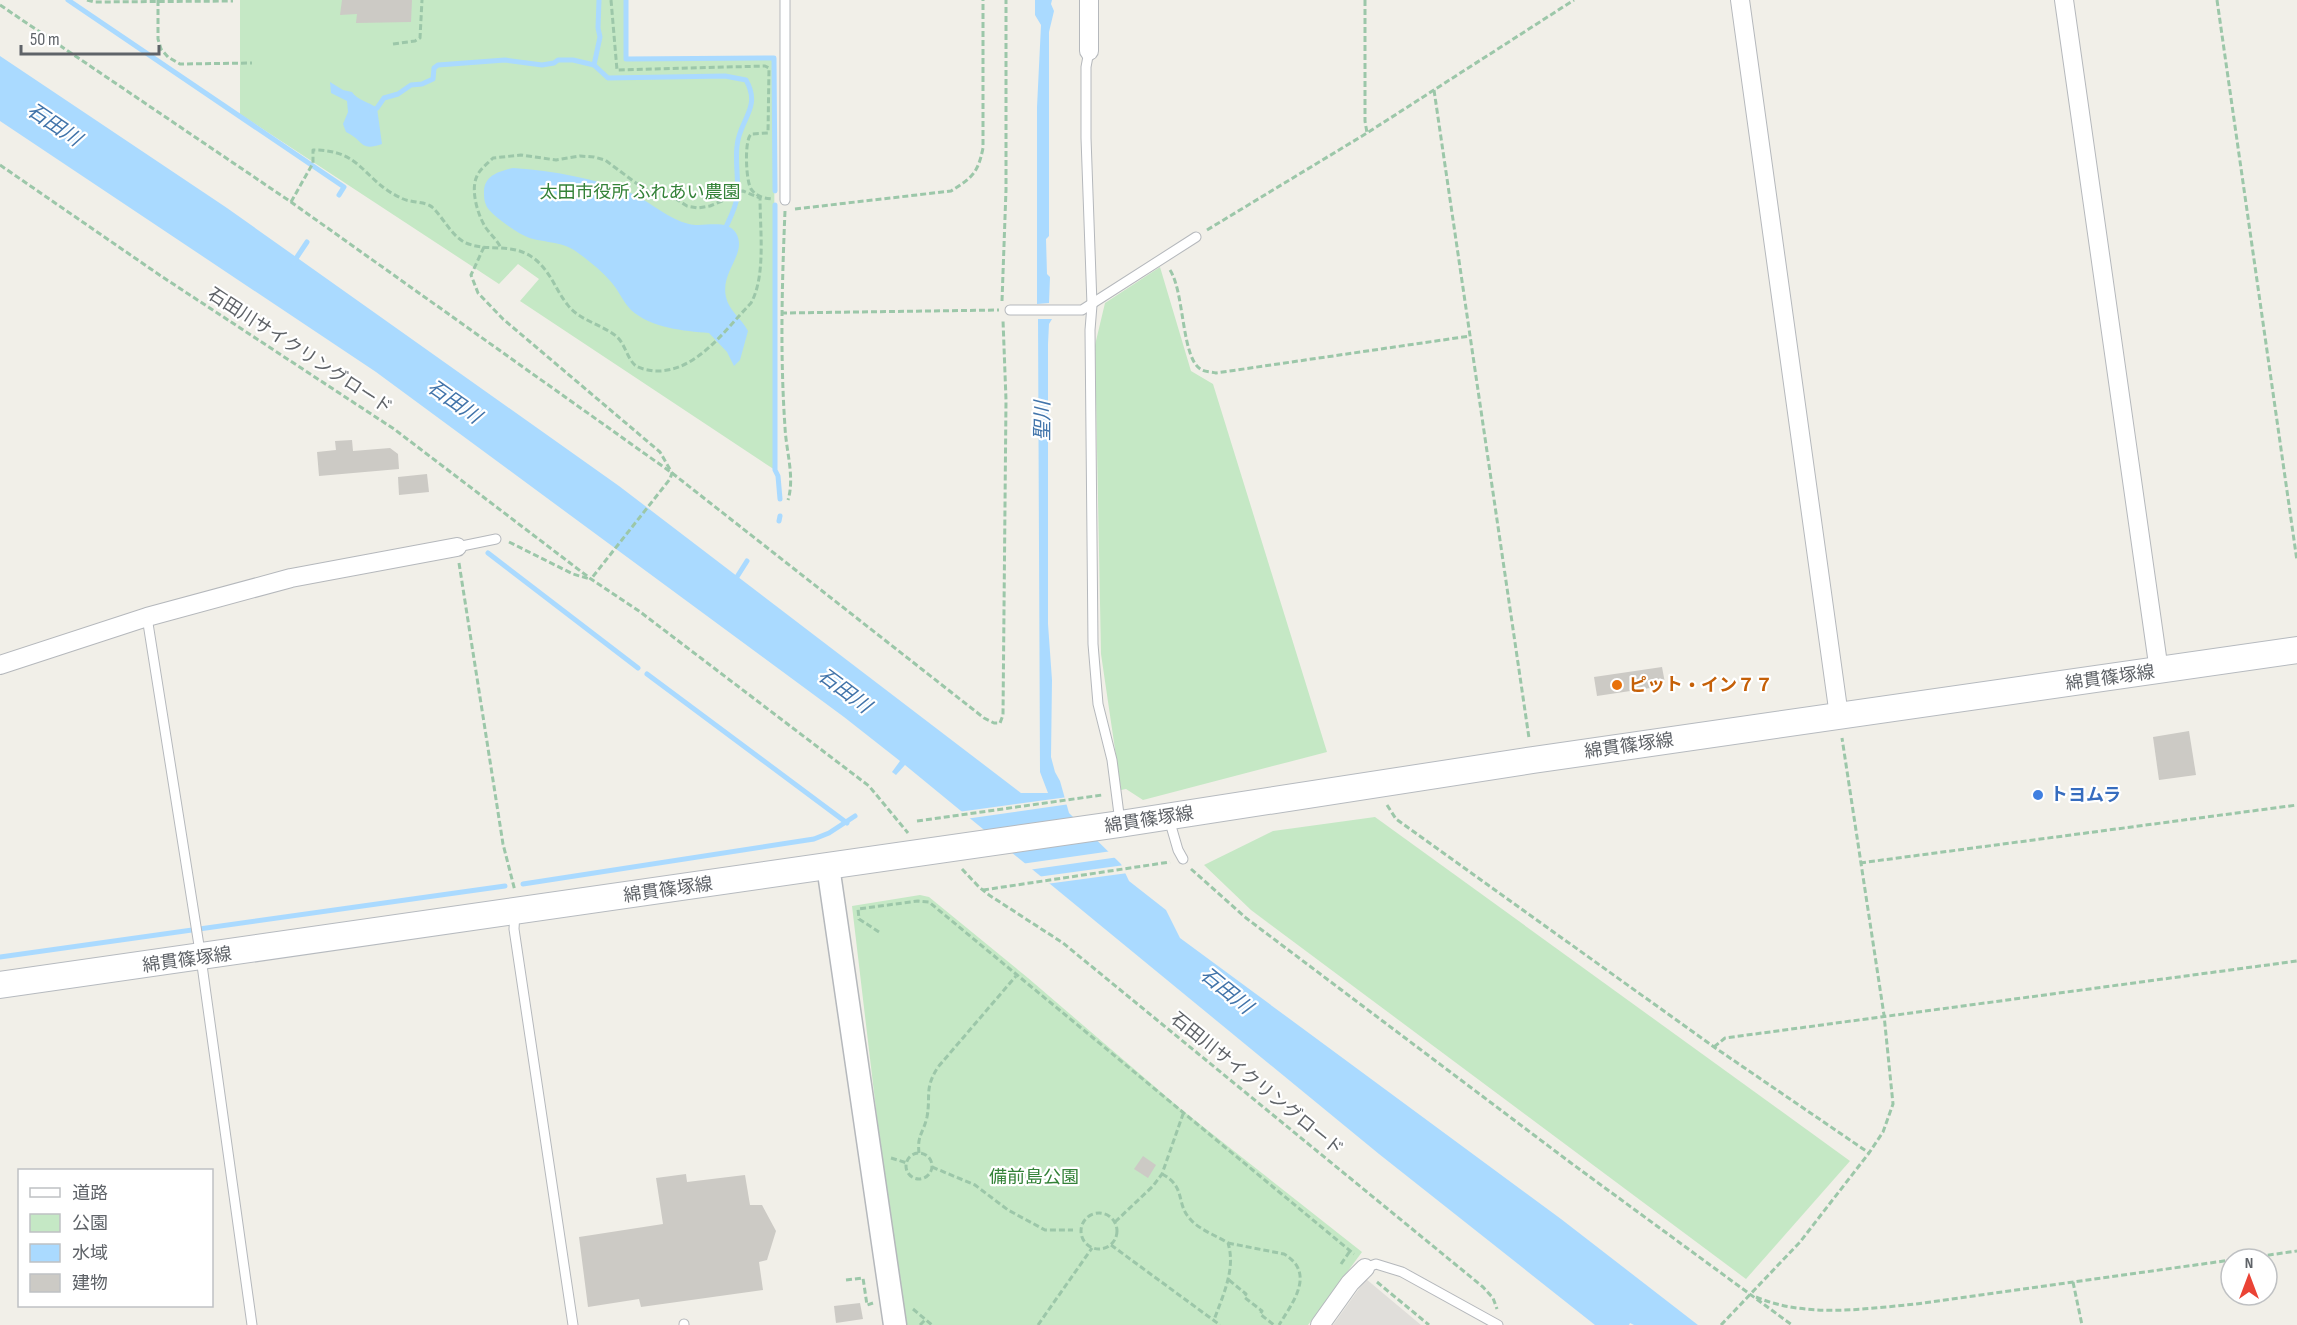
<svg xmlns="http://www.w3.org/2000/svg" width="2297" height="1325" font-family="'Sofia Sans Condensed','Noto Sans JP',sans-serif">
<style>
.industrial{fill:#e0deda}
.green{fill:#c5e8c5}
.water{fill:#aadaff}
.pier{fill:#f1efe8}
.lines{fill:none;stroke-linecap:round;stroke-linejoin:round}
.stream{stroke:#aadaff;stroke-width:5}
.building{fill:#cccac5}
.service-casing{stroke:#b5b8bc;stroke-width:11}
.minor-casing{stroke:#b5b8bc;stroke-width:20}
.tertiary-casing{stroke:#b5b8bc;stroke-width:25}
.secondary-casing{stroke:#b6babf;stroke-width:28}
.path{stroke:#9cc7a9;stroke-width:3;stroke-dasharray:6 3;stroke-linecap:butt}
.service{stroke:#fff;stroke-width:9}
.minor{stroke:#fff;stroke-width:18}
.tertiary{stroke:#fff;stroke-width:22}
.secondary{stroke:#fff;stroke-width:26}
.food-dot{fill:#e8710a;stroke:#fff;stroke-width:2}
.shop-dot{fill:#3f7fe0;stroke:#fff;stroke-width:2}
.labels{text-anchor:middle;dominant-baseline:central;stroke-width:4.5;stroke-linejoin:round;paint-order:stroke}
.park-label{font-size:18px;fill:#348238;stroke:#fff}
.street-label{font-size:18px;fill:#5f6368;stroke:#fff}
.food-label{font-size:18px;font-weight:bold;fill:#c56008;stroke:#fff;text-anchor:start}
.shop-label{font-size:18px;font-weight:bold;fill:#366cbe;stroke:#fff;text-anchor:start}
.water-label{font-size:20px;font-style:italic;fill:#4174aa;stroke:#fff}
</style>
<rect width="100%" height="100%" fill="#f1efe8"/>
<!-- industrial -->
<path class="industrial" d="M1366 1279 1421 1325H1333Z"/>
<!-- green -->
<g class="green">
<path d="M240 0H626V58H774L775 470 520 301 539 279 518 264 499 284 240 114Z"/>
<path d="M1160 267 1191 371 1213 384 1327 752 1143 800 1126 789 1121 790 1101 654 1095 345 1105 303Z"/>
<path d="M1375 817 1850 1161 1746 1279 1251 910 1204 865 1273 831Z"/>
<path d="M920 895 929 897 1028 978 1182 1110 1362 1252 1308 1325H906L880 1143 852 906Z"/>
</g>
<!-- water -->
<g class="water">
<path d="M1035 0H1052L1051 4 1054 11 1049 32V236L1046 239 1047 274 1050 277 1049 303 1037 304V107L1041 25 1035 15Z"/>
<path d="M0 56 227 208 619 486 1021 793H1048L1040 772 1038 319H1052L1049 324 1048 344V624L1052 680 1051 757 1055 772 1060 781 1069 813 1121 864 1129 881 1166 910 1180 938 1561 1219 1698 1325H1634L1630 1323 1629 1325H1595L1379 1154 905 765 896 775 892 772 900 761 844 717 376 372 0 121Z"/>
<path d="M330 82 343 90 352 92C357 100 369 102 377 108L382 144C359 152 364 140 346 132L343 124 348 112 347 101 331 93Z"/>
<path d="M513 168C554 171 595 178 633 194 652 203 668 219 689 224 703 228 726 218 736 233 748 254 720 271 726 297 729 311 742 319 748 331L740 360 734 366 727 352 709 333C684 331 651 328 631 310 623 302 619 291 612 283 602 271 587 259 574 250 557 240 539 243 525 236 517 233 488 213 486 205 484 201 484 196 484 192 484 175 500 171 513 168Z"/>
</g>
<!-- pier -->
<g class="pier">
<path d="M1068 797 1070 804 965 819 958 812Z"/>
<path d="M1112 851 1119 857 1028 870 1021 864Z"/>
<path d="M1125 865 1128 873 1046 884 1037 877Z"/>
</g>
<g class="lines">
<!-- stream -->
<g class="stream">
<path d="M68 0 344 187 339 195"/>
<path d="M599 0 598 28 600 37 594 65 608 78 725 76 746 80C762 108 739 120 737 146 735 163 739 180 737 197 736 207 730 218 726 227"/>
<path d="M626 0V59L774 58 775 191"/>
<path d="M372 111 377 108 384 98 398 94 411 85 422 84 433 79 434 68 438 65 505 60 542 65 554 63 558 60H573L594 65"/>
<path d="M775 205V470L778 476 780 499"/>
<path d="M293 263 307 242"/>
<path d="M779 521 780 516"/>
<path d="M488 553 638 668"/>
<path d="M735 580 747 561"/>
<path d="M647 674 847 823"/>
<path d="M523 884 814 839 829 833 855 816"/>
<path d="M0 957 505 886"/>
</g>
</g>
<!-- building -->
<g class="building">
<path d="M342 0H412L411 22 356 23 357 14 340 15Z"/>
<path d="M352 440 353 451 390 448 398 454 399 469 319 476 317 452 336 450 335 441Z"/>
<path d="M427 474 429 492 399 495 398 477Z"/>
<path d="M1662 667 1665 683 1657 684V687L1597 696 1594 677Z"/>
<path d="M2189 731 2196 775 2159 780 2153 737Z"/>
<path d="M1143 1156 1156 1165 1148 1178 1134 1169Z"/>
<path d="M686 1174 687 1182 745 1175 750 1205H762L776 1231 767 1260 759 1262 763 1290 641 1307 639 1299 588 1307 579 1237 663 1224 656 1178Z"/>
<path d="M860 1303 863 1319 836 1323 834 1306Z"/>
</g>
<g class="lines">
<defs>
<g id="service">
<path d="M1089 51 1086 67V138L1092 305 1090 330 1093 644 1098 704 1112 760 1120 822"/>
<path d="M785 200V0"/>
<path d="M1010 310H1082L1196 237"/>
<path d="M457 547 496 539"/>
<path d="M147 617 201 958 252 1325"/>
<path d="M1169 819 1178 850 1183 859"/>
<path d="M515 912 514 929 573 1325"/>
<path d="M1365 1268 1376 1264 1402 1272 1498 1325"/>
<path d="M684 1324V1325"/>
</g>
<g id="minor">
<path d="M1740 0 1839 716"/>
<path d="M2064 0 2159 671"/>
<path d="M1089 51V0"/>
<path d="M0 665 147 617 291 578 457 547"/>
<path d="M1320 1325 1350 1283 1365 1268"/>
</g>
<path id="tertiary" d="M828 866 895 1325"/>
<path id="secondary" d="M0 985 1120 824 1533 760 2297 650"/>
</defs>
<!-- service casing -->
<use href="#service" class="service-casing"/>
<!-- minor casing -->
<use href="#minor" class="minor-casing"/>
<!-- tertiary casing -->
<use href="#tertiary" class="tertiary-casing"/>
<!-- secondary casing -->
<use href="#secondary" class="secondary-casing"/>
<!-- path -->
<g class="path">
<path d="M87 0 94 2 233 1"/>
<path d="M158 0V39L161 49 168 57 180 64 252 63"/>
<path d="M611 0 617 70 765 66 769 68 768 133 751 134C744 141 746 181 751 189 757 197 763 198 772 199"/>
<path d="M1365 0V121L1367 133"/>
<path d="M2217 0 2297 561"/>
<path d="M0 5 291 202 672 473 984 718 994 723H1000L1003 715 1006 400 1003 320"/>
<path d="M393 44 415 41 420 38 422 0"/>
<path d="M1434 90 1529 738"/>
<path d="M0 165 161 276 394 429 591 579 639 611 869 786 908 833"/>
<path d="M291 202 313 163V150C363 150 362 180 401 198 410 203 425 201 432 207 444 218 451 236 466 243 490 253 513 241 536 260 552 274 555 289 567 304 578 320 601 324 616 336 625 343 627 359 636 366 641 369 648 370 654 371 696 373 724 331 751 303 766 276 760 230 760 198L743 191 733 192 722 201 710 206 698 208 687 206 662 190 644 189 605 160 594 157 580 156 556 160 521 155 493 158C487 164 480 169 477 176 470 190 478 216 486 228 491 235 497 240 501 248"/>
<path d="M795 209 951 191C972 178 978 173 983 148V0"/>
<path d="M785 211C782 283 780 355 785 427 786 451 795 477 788 500"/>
<path d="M1207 230 1367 133 1574 0"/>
<path d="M484 247 471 275 478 293 503 319 660 452 672 473 670 479 591 579"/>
<path d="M1170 270C1185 293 1181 360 1202 370 1206 372 1212 372 1216 373L1470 336"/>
<path d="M1002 301 1006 190V0"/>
<path d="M781 313 999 310"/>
<path d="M509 542 573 574 590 579"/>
<path d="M459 563 503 844 515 891"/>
<path d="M1387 805 1396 819 1714 1047 1869 1153"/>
<path d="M917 821 1102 795"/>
<path d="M1860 863 2297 805"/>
<path d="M962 869 979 887 989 895 1063 943 1483 1287 1493 1298 1497 1309"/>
<path d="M1191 869 1246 918 1571 1163 1792 1325"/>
<path d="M983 890 1170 862"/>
<path d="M879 932 859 919 858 909 918 901 929 902 1354 1254"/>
<path d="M1714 1047 1725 1038 2297 961"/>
<path d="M919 1153C917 1135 923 1134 927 1117 931 1095 924 1089 938 1067L1016 976"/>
<circle cx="919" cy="1166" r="13"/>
<path d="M891 1158 907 1163"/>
<path d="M932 1167 975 1185 1008 1210 1045 1230H1073"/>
<path d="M1162 1174C1187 1187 1175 1204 1191 1220 1200 1230 1217 1236 1228 1243 1236 1269 1223 1295 1214 1320"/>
<circle cx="1099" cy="1231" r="18"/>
<path d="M1115 1222 1153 1186 1162 1174 1183 1114"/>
<path d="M1228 1243 1284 1254C1316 1273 1293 1302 1279 1325"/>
<path d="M1111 1245 1220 1325"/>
<path d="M2241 1259 2297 1251"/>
<path d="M1341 1264 1350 1251"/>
<path d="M846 1280 863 1278 867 1305 873 1303"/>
<path d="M1229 1280 1246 1294 1244 1297 1262 1311 1260 1314 1274 1325"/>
<path d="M1377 1282 1429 1325"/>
<path d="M2073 1282 2082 1325"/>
<path d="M1756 1297C1806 1318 1863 1309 1916 1304L2231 1260"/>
<path d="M913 1309 932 1325"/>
<path d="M920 1325 925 1320"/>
<path d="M1038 1325 1092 1248"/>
<path d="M1721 1325 1800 1242 1869 1153 1883 1132 1893 1104 1884 1015 1842 738"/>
</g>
<!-- service -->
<use href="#service" class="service"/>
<!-- minor -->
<use href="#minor" class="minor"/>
<!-- tertiary -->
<use href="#tertiary" class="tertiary"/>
<!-- secondary -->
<use href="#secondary" class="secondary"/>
</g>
<!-- markers -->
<circle class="food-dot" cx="1617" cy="685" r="6"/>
<circle class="shop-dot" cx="2038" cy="795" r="6"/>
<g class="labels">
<!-- park labels -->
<g class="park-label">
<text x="640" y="192">太田市役所 ふれあい農園</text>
<text x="1034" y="1177">備前島公園</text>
</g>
<!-- street labels -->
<g class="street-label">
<text transform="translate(300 351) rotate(33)">石田川サイクリングロード</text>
<text transform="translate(2110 678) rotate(-8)">綿貫篠塚線</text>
<text transform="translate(1629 746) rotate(-8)">綿貫篠塚線</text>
<text transform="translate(1149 820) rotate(-9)">綿貫篠塚線</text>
<text transform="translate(668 890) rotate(-8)">綿貫篠塚線</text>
<text transform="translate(187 960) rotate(-8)">綿貫篠塚線</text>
<text transform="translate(1257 1084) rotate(39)">石田川サイクリングロード</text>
</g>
<!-- food labels -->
<g class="food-label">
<text x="1629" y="685">ピット・イン７７</text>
</g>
<!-- shop labels -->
<g class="shop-label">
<text x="2050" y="795">トヨムラ</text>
</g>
<!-- water labels -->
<g class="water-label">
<text transform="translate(54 125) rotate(34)">石田川</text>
<text transform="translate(454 402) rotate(35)">石田川</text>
<text transform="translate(1043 421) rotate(-90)">聖川</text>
<text transform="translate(844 691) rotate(37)">石田川</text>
<text transform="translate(1226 991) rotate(39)">石田川</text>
</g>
</g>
<!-- legend -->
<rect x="18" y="1169" width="195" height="138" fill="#ffffff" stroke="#bfc1c3" stroke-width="1.5"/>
<rect x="30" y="1188" width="30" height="9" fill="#ffffff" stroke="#bfc1c3" stroke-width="1.5"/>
<text x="72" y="1199" font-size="18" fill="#5f6368">道路</text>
<rect x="30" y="1214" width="30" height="18" fill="#c5e8c5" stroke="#bfc1c3" stroke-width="1.5"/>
<text x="72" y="1229" font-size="18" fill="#5f6368">公園</text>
<rect x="30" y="1244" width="30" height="18" fill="#aadaff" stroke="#bfc1c3" stroke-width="1.5"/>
<text x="72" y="1259" font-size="18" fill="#5f6368">水域</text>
<rect x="30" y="1274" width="30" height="18" fill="#cccac5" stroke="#bfc1c3" stroke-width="1.5"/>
<text x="72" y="1289" font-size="18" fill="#5f6368">建物</text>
<!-- north arrow -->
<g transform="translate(2249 1277)"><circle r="28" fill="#ffffff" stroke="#bfc1c3" stroke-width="1.5"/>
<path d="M0-4.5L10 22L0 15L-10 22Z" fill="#ea4335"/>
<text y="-9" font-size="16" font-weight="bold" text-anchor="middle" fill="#5f6368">N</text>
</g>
<!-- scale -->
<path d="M21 45v9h138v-9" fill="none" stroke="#5f6368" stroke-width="3"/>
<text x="30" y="45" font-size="18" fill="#5f6368" stroke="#ffffff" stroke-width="4.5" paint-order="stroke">50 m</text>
</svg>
